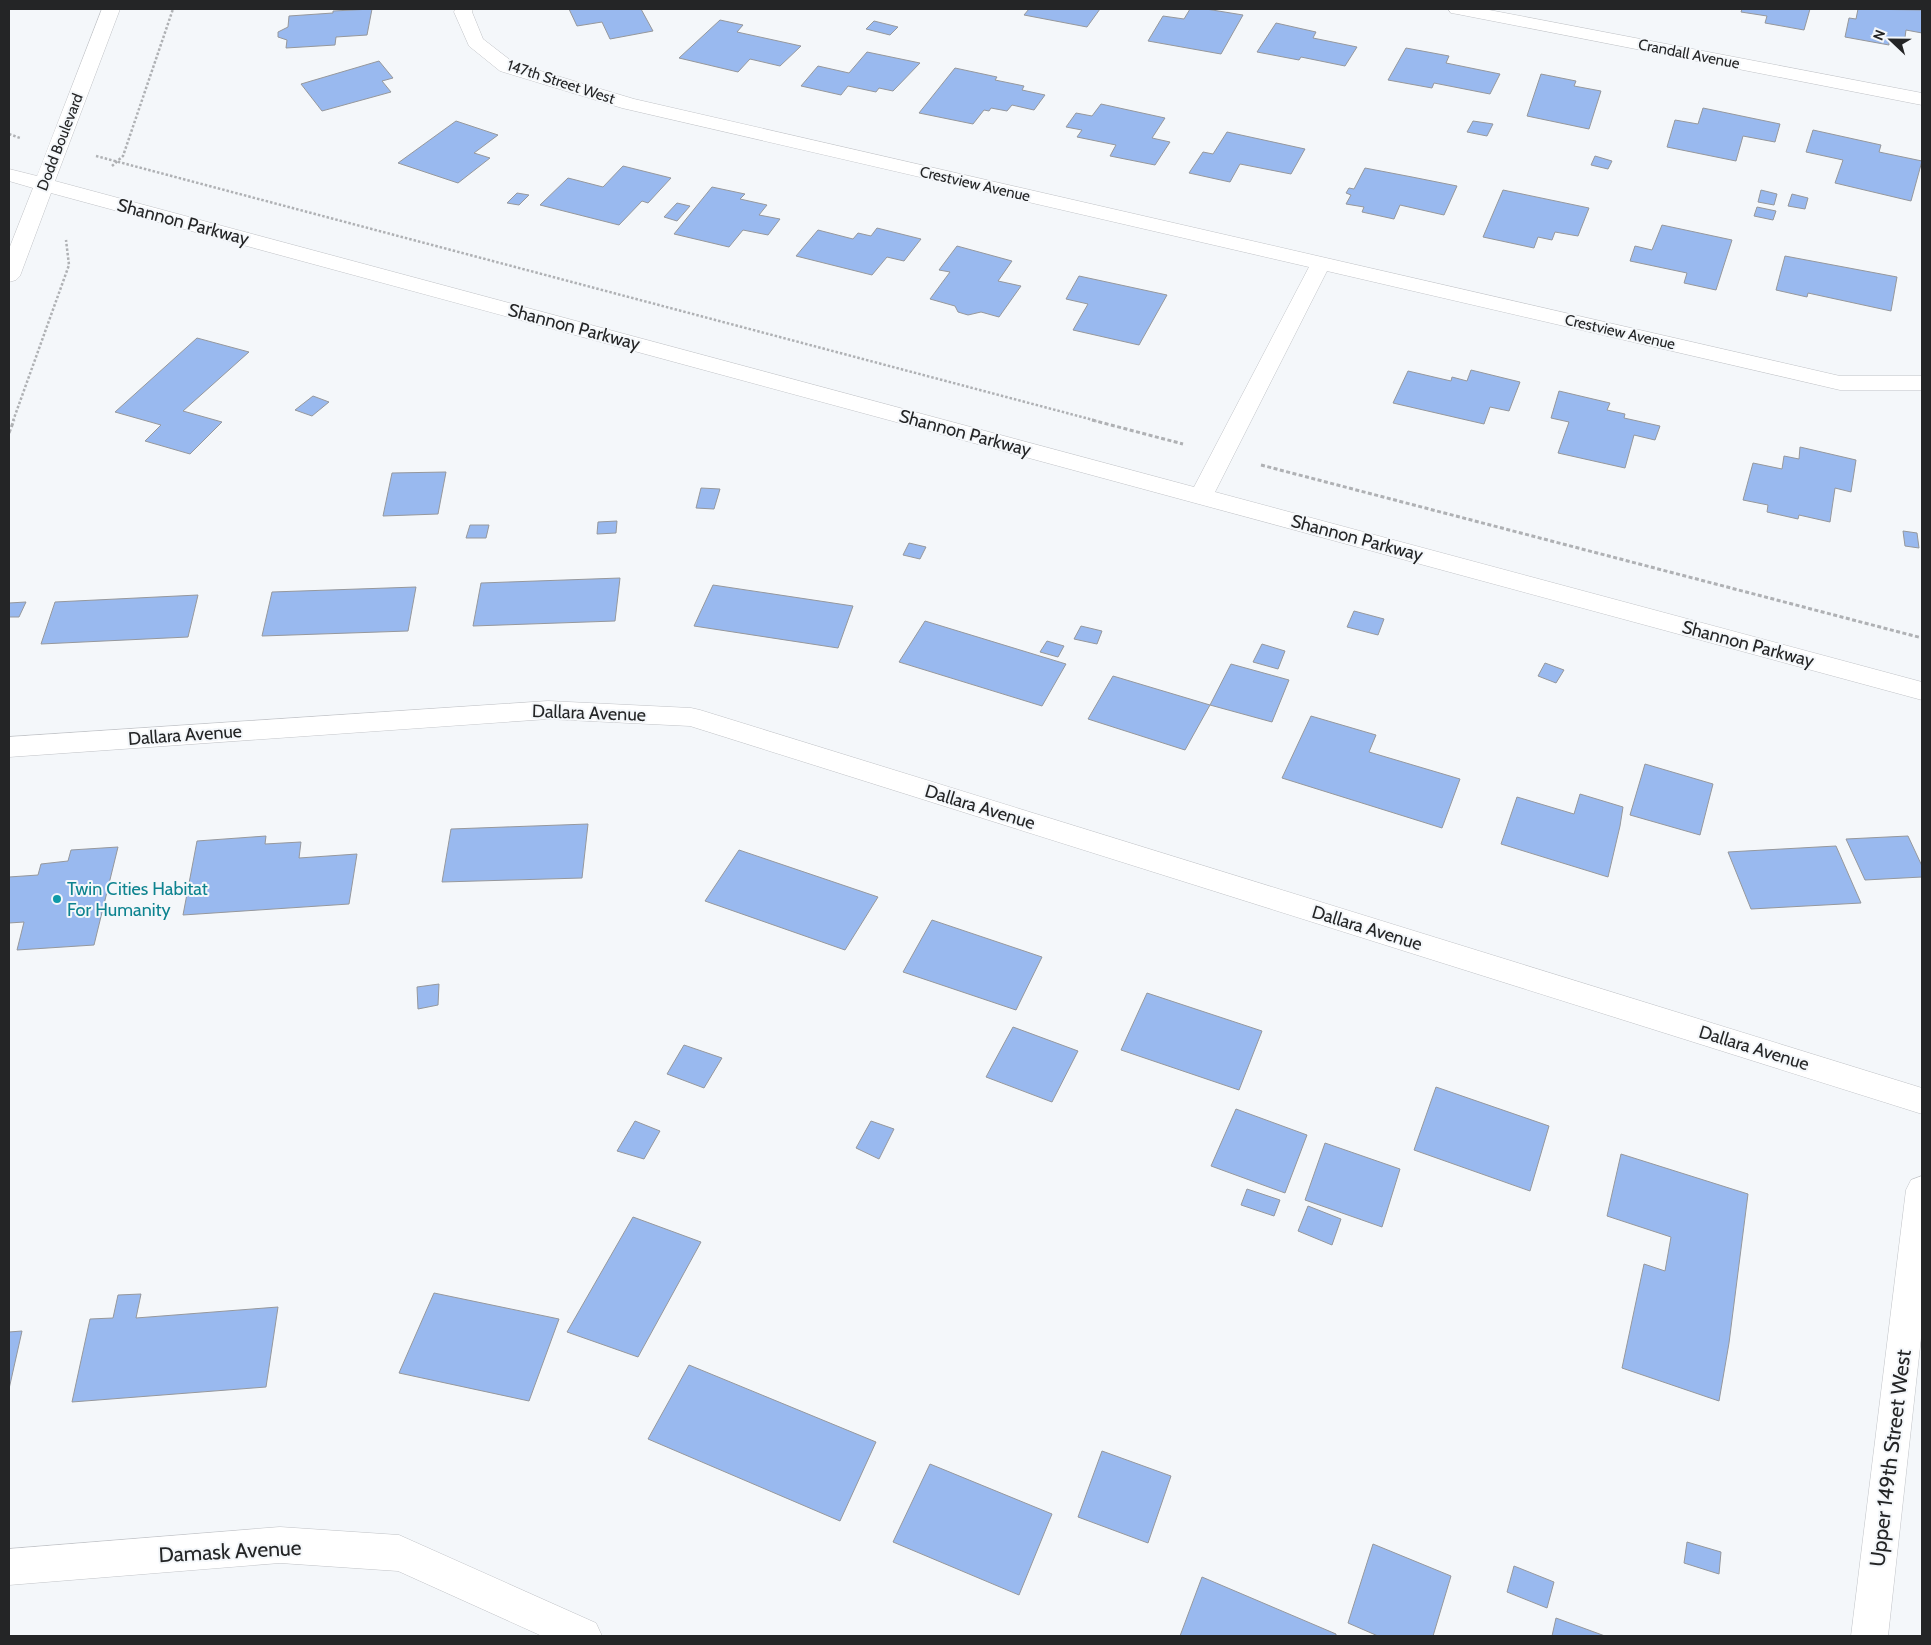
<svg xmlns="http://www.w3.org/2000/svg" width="1931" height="1645" font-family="Cabin,sans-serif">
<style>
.building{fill:#99b9ef;stroke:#96989c}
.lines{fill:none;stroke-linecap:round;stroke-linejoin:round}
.minor-casing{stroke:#c1c3c7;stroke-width:1}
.path-far1{stroke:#afb1b4;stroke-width:2.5;stroke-dasharray:2.5 2;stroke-linecap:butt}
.path{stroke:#afb1b4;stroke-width:3;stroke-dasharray:4 2.5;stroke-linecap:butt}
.minor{fill:#fff;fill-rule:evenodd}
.culture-dot{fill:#0f9aa8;stroke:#f4f7fa;stroke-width:2}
.labels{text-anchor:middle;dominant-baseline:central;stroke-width:4;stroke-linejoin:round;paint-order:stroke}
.far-street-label{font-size:15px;fill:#242526;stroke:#f4f7fa}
.street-label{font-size:18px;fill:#242526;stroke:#f4f7fa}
.culture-label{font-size:18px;fill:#0d838f;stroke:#f4f7fa;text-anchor:start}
.near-street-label{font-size:21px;fill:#242526;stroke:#f4f7fa}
</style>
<rect width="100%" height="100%" fill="#f4f7fa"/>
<!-- building -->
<g class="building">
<path d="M372 9 367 35 336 37 335 45 286 48 287 40 278 37V32L288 27 289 16 333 13V11Z"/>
<path d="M569 9H641L653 31 610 39 602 22 577 26Z"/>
<path d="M1029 9H1100L1087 27 1024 15Z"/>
<path d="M1190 9H1206L1243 15 1221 54 1148 41 1163 16 1184 19Z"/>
<path d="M1742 9H1810L1804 30 1765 23 1767 16 1741 12Z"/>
<path d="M1858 9 1922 10V33L1906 30 1904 45 1889 42V45L1845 37 1849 18 1856 19Z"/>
<path d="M720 20 743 25 737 32 801 46 780 66 750 59 738 72 679 58Z"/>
<path d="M874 21 898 27 890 35 866 29Z"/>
<path d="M1276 23 1316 32 1313 38 1357 47 1345 66 1301 57 1299 60 1257 52Z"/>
<path d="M1406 48 1449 56 1446 63 1500 74 1490 94 1434 83 1432 88 1388 80Z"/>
<path d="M867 52 920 63 893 91 879 88 876 92 848 86 841 95 801 86 818 66 849 73Z"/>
<path d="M379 61 393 78 382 81 391 92 322 111 301 84Z"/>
<path d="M955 68 997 77 995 80 1024 86 1022 90 1045 95 1034 110 1012 105 1007 111 991 108 989 111 984 110 973 124 919 113Z"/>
<path d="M1541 74 1576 81 1574 86 1601 91 1589 129 1527 116Z"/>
<path d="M1101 104 1165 118 1152 138 1170 142 1155 165 1110 156 1116 145 1077 137 1082 130 1066 127 1076 113 1092 116Z"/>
<path d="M1703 108 1780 124 1775 142 1743 136 1736 161 1667 147 1675 120 1698 124Z"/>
<path d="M456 121 498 135 474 153 490 158 458 183 398 163Z"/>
<path d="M1473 121 1493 124 1487 136 1467 132Z"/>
<path d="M1813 130 1881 145 1879 152 1922 161 1911 201 1835 183 1843 160 1806 152Z"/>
<path d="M1227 132 1305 149 1291 174 1240 164 1230 182 1189 173 1203 152 1213 154Z"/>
<path d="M1595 156 1612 161 1608 169 1591 165Z"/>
<path d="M623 166 671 178 648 203 642 201 619 225 540 205 568 178 603 187Z"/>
<path d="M1365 168 1412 177 1457 186 1444 215 1400 205 1394 219 1362 212 1364 207 1346 204 1351 195 1346 193 1349 188 1354 189Z"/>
<path d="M712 187 745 194 740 199 767 205 759 215 780 219 768 235 743 230 729 247 674 234Z"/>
<path d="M1503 190 1589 208 1578 236 1555 232 1552 240 1538 237 1534 248 1483 237Z"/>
<path d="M1761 190 1777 194 1774 205 1758 202Z"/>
<path d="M517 193 529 195 519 205 507 203Z"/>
<path d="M1792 194 1808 198 1805 209 1788 206Z"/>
<path d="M677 203 690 206 677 221 664 217Z"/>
<path d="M1757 207 1776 211 1773 220 1754 216Z"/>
<path d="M1662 225 1732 240 1716 290 1684 283 1687 273 1630 261 1635 246 1652 250Z"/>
<path d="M877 228 921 239 904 261 887 257 872 275 796 256 818 230 853 239 858 233 871 236Z"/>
<path d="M957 246 1012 261 998 281 1021 286 999 317 981 312 968 315 958 312 955 306 930 299 950 272 939 270Z"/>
<path d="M1785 256 1897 277 1891 311 1808 293 1807 297 1776 290Z"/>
<path d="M1079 276 1167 295 1139 345 1073 330 1088 304 1066 299Z"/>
<path d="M197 338 249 352 183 411 222 422 190 454 145 441 161 425 115 412Z"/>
<path d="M1471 370 1520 382 1509 411 1490 407 1484 424 1393 403 1408 371 1451 381 1452 377 1467 381Z"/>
<path d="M1559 391 1610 403 1607 410 1625 414 1624 418 1660 426 1655 440 1634 435 1625 468 1558 453 1569 422 1551 418Z"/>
<path d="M313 396 329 402 312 416 295 410Z"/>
<path d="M1800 447 1856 460 1851 492 1835 488 1830 522 1799 515 1798 519 1767 512 1768 505 1743 500 1753 463 1782 469 1784 456 1799 459Z"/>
<path d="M446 472 438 514 383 516 392 473Z"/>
<path d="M701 488 720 489 714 509 696 508Z"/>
<path d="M617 521 616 533 597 534 598 522Z"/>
<path d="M470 525H489L486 538H466Z"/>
<path d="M1903 531 1917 533 1919 548 1905 546Z"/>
<path d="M909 543 926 547 920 559 903 555Z"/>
<path d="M620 578 615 621 473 626 481 583Z"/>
<path d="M713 585 853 606 838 648 694 626Z"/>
<path d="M416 587 408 631 262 636 272 592Z"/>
<path d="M198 595 188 637 41 644 55 602Z"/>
<path d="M26 602 19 617H9V603Z"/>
<path d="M1354 611 1384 619 1378 635 1347 627Z"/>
<path d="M925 621 1066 664 1042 706 899 662Z"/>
<path d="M1081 626 1102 631 1097 644 1074 639Z"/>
<path d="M1047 641 1064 646 1058 657 1040 652Z"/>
<path d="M1262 644 1285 651 1278 669 1253 662Z"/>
<path d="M1545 663 1564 670 1556 683 1538 676Z"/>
<path d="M1231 664 1289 680 1272 722 1210 705Z"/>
<path d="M1113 676 1210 705 1185 750 1088 719Z"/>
<path d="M1311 716 1376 735 1369 752 1460 779 1442 828 1282 778Z"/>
<path d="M1645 764 1713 784 1700 835 1630 815Z"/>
<path d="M1580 794 1623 807 1620 826 1608 877 1501 844 1517 797 1574 814Z"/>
<path d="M588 824 582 878 442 882 451 829Z"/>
<path d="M266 836 265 844 301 842 299 858 357 854 349 904 183 915 197 841Z"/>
<path d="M1908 836 1922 866V877L1865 880 1846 839Z"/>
<path d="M1836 846 1861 903 1751 909 1728 852Z"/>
<path d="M118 847 94 945 17 950 24 922 9 923V877L38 875 41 864 68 861 71 850Z"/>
<path d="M739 850 878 897 845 950 705 901Z"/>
<path d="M932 920 1042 957 1016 1010 903 972Z"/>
<path d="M439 984 438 1005 418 1009 417 987Z"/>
<path d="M1147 993 1262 1031 1239 1090 1121 1050Z"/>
<path d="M1013 1027 1078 1051 1052 1102 986 1077Z"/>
<path d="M684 1045 722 1058 704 1088 667 1074Z"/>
<path d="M1436 1087 1549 1126 1530 1191 1414 1150Z"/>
<path d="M1236 1109 1307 1135 1285 1193 1211 1166Z"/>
<path d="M635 1121 660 1131 644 1159 617 1151Z"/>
<path d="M871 1121 894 1129 879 1159 856 1148Z"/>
<path d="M1325 1143 1400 1169 1382 1227 1305 1200Z"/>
<path d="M1621 1154 1748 1194 1729 1343 1719 1401 1622 1368 1644 1264 1665 1271 1671 1237 1607 1216Z"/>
<path d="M1247 1189 1280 1200 1274 1216 1241 1205Z"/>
<path d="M1308 1206 1341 1219 1332 1245 1298 1231Z"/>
<path d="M633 1217 701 1242 638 1357 567 1332Z"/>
<path d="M434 1293 559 1319 529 1401 399 1373Z"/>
<path d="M141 1294 136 1318 278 1307 266 1387 72 1402 90 1319 113 1318 118 1295Z"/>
<path d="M22 1331 9 1389V1332Z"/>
<path d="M689 1365 876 1442 840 1521 648 1439Z"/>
<path d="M1102 1451 1171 1476 1148 1543 1078 1517Z"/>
<path d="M930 1464 1052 1514 1019 1595 893 1542Z"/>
<path d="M1687 1542 1721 1552 1719 1574 1684 1563Z"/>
<path d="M1373 1544 1451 1576 1433 1636H1378L1348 1623Z"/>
<path d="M1514 1566 1554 1582 1547 1608 1507 1592Z"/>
<path d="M1202 1577 1336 1634V1636H1180Z"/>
<path d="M1556 1618 1605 1636H1552Z"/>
</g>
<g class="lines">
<defs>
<g id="minor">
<path d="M102 9H120L55 181 1194 487 1309 267 622 108 500 71 469 46 454 12 455 9H473L472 12 483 39 514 63 634 99 1840 376H1922V390H1840L1327 271 1215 492 1922 682V700L51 193 20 276 16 280 9 282V249L33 188 9 181V169L37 176Z"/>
<path d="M1448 9H1484L1922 93V105L1457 14 1451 13Z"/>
<path d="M548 701 691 708 700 710 1922 1088V1114L690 726 548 719 9 757V737Z"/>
<path d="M1922 1176V1329L1888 1636H1851L1906 1190 1911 1180Z"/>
<path d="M280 1527 399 1535 596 1623 602 1636H542L398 1571 280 1563 9 1585V1549Z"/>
</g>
</defs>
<!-- minor casing -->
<use href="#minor" class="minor-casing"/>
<!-- path-far1 -->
<g class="path-far1">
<path d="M9 134 20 138"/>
<path d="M96 156 1097 421"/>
<path d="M112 166 123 156 173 9"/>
<path d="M13 421 69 265 66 240"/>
</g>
<!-- path -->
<g class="path">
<path d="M1092 420 1183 444"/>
<path d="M9 433 14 420"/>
<path d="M1261 465 1922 638"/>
</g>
<!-- minor -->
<use href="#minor" class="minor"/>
</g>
<!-- markers -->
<circle class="culture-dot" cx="57" cy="899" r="5"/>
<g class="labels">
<!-- far-street labels -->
<g class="far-street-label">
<text transform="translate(1689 54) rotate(11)">Crandall Avenue</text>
<text transform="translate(561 82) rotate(18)">147th Street West</text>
<text transform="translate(60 142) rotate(-69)">Dodd Boulevard</text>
<text transform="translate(975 184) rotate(13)">Crestview Avenue</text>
<text transform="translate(1620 332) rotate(13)">Crestview Avenue</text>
</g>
<!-- street labels -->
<g class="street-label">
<text transform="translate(183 222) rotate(15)">Shannon Parkway</text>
<text transform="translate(574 327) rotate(15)">Shannon Parkway</text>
<text transform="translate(965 433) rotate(15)">Shannon Parkway</text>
<text transform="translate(1357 538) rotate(15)">Shannon Parkway</text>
<text transform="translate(1748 644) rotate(15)">Shannon Parkway</text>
<text transform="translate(589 713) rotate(2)">Dallara Avenue</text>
<text transform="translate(185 735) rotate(-4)">Dallara Avenue</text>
<text transform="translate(980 807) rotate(17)">Dallara Avenue</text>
<text transform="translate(1367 928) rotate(17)">Dallara Avenue</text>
<text transform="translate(1754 1048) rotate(17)">Dallara Avenue</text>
</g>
<!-- culture labels -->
<g class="culture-label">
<text x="67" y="889">Twin Cities Habitat<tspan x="67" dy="21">For Humanity</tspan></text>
</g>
<!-- near-street labels -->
<g class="near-street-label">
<text transform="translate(1890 1458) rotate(-83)">Upper 149th Street West</text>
<text transform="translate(230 1551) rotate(-3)">Damask Avenue</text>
</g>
</g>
<!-- border -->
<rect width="1931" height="1645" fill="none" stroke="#242526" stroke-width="20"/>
<!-- north arrow -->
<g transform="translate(1891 40) rotate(292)" stroke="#f4f7fa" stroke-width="4" paint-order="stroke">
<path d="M0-4L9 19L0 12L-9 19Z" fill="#242526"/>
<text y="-8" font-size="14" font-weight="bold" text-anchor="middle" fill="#242526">N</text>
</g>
</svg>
